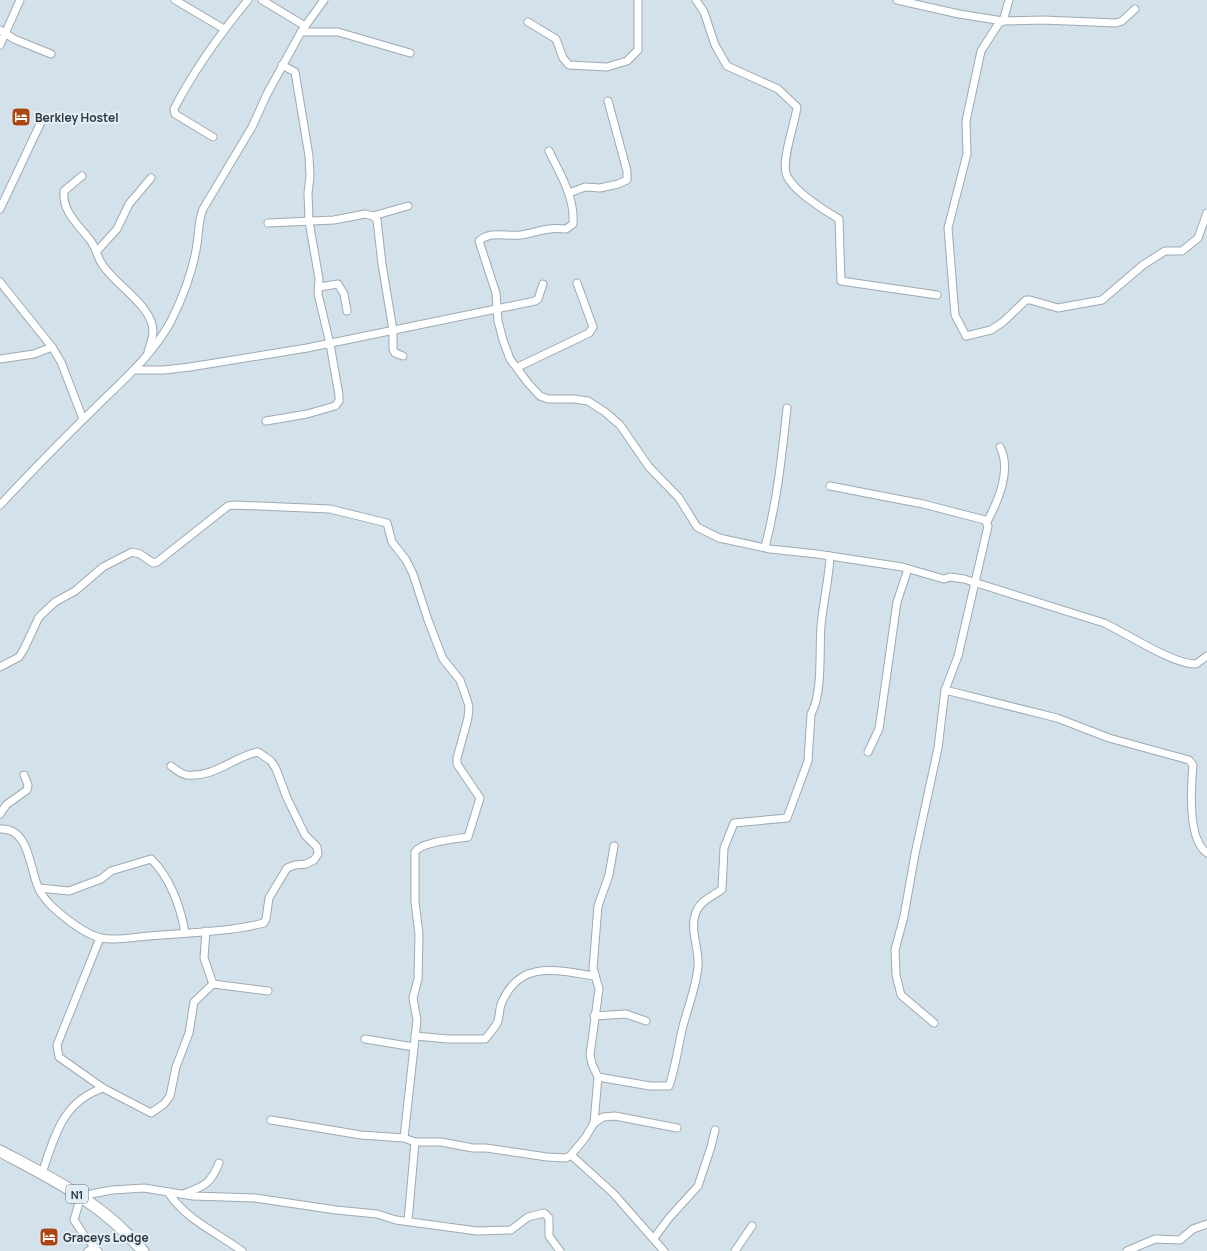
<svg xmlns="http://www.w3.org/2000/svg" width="1207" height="1251" font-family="Manrope,sans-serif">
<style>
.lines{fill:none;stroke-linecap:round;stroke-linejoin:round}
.minor-casing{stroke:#9daab3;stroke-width:9}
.trunk-casing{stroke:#9daab3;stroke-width:13}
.minor{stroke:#fff;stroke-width:7}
.trunk{stroke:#fff;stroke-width:11}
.labels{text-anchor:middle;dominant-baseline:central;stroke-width:4;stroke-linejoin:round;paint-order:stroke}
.shield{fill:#e1eef8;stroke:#656d73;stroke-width:1}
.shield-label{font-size:11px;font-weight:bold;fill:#30363a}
.poi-label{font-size:12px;font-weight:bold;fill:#30363a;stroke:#e1eef8;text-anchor:start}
</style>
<rect width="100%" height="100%" fill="#d3e1eb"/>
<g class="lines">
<defs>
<g id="minor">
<path d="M175 0 224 29"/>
<path d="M262 0 305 26"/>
<path d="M696 0 704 12 715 45 727 66 778 89 797 107C795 123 782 158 786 173 790 189 825 211 839 219L841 281 937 295"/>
<path d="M897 0 959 14 1003 21 1043 20 1116 23 1122 21 1135 9"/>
<path d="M1009 0 1003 21 999 23 981 51 966 121 967 154 948 228 955 315 966 336 991 330 1003 322 1026 300H1030L1058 308 1102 300 1143 265 1165 251H1182L1198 238 1207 213"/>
<path d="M528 22 556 39 563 58 569 65 607 67 627 61 638 50V0"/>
<path d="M0 30 14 39 51 54"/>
<path d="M301 32H338L410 53"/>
<path d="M0 45 20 0"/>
<path d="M213 137 175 114 174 109C194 70 220 34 248 0"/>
<path d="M549 151C560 174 575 197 573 224L566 229C546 227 539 232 521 235 506 237 491 230 479 241L496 293 498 321 503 340 510 359 528 383 540 396 548 399H574L588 401 605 412 620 425 649 467 679 498 697 527 719 538 770 549 817 554 902 567 944 579 950 577 964 579 1104 623C1126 633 1174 665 1196 664L1207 656"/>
<path d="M82 176 64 191C62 212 78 224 90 240 96 247 97 257 102 264 114 284 153 306 153 331 153 338 150 345 148 352"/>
<path d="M569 193 585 187 600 188 618 184 627 180V171L608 101"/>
<path d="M0 209 41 122"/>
<path d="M373 216 408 206"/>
<path d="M268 223 334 220 365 214 373 216 377 220 382 264 393 330V349L395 353 403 356"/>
<path d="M97 251 117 229 129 204 151 178"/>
<path d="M0 282 52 347 61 362 83 419"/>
<path d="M319 287 338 284 344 294 347 311"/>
<path d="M0 359 34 354 52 347"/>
<path d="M518 367 589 333 593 327 577 283"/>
<path d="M135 370H164L190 367 307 348 535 301 538 299 543 284"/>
<path d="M266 421 307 414 335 406 339 401V395L330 344 318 294 319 279 309 221 308 193 310 176 309 156 295 72 282 65"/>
<path d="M830 486 923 504 985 520 988 526 958 656 945 690 938 748 915 854 904 916 895 950 896 975 901 995 934 1023"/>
<path d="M0 505C31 472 63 439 95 408 122 381 152 356 171 321 183 297 193 272 197 244 199 232 198 221 203 209L252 127 267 94 301 32 324 0"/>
<path d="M987 522C998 501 1012 470 1000 447"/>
<path d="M765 547C777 502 782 455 787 408"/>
<path d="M0 667 19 657 24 649 39 617 55 602 75 591 103 567 132 552 140 554 153 563 157 562 228 506 235 505 330 509 387 523 392 542 406 560 413 574 428 620 443 659 460 680 466 697 469 706 468 718 457 758V764L480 798 468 837C456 839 421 842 415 852V902L419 934 418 979 413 998 417 1020 404 1138"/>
<path d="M945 690 1057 718 1109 738 1189 760 1193 765C1191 787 1187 839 1207 853"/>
<path d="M868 752 879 729 897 602 908 569"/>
<path d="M0 814 6 805 27 790 28 785 24 775"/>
<path d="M0 829C32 827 29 875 41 893 50 908 83 934 101 938 116 941 134 937 149 936 187 933 227 932 264 923L266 919 269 898 287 868 295 865 306 864 314 860 318 854 317 847 305 835 287 798 276 769 271 761 258 752C233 757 214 778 187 775 182 775 175 769 171 766"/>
<path d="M39 888 69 891 101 879 111 871 151 859C170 877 181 908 185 933"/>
<path d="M206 931 204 958 213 984 268 991"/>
<path d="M100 938 57 1045 59 1057 103 1088 151 1113 164 1104 170 1096 176 1067 189 1033 194 1002 213 984"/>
<path d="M594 1016 626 1014 646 1021"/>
<path d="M415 1036 448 1039H485C490 1033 495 1028 498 1021 500 1014 499 1006 503 1000 522 959 558 971 595 976"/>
<path d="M365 1039 414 1047"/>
<path d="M598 1077 650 1086H669C676 1066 678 1046 683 1026 688 1007 696 987 698 967 700 949 688 928 697 910 701 900 714 896 722 889L724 848 734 823 787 818 808 761 811 714C823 693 819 650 821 626 823 602 829 580 830 556"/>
<path d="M271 1120 361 1135 404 1138 415 1142 408 1221"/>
<path d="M594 1123 598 1077 592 1064 590 1055 599 989 593 968 598 906 609 875 614 846"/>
<path d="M415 1142H441L473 1148H486L547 1157 566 1158 571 1155 585 1138 594 1123 603 1117 615 1116 677 1128"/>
<path d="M571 1155 613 1193 664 1251"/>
<path d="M42 1173C55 1136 62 1102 103 1088"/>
<path d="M168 1192C186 1220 216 1232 242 1251"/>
<path d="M183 1194C203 1187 211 1184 219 1163"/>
<path d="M654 1238 669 1218 698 1186 711 1147 715 1130"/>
<path d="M88 1251 95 1247"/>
<path d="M98 1251 84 1235 74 1220 81 1196 112 1190 144 1188 193 1196 255 1198 336 1210 377 1214 396 1220 477 1231 511 1230 528 1217 544 1213 549 1218V1236L560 1251"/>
<path d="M735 1251 752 1226"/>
<path d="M1127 1251 1155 1239 1180 1240 1193 1229 1207 1224"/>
</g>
<path id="trunk" d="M0 1151C56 1181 101 1202 143 1251"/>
</defs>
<!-- minor casing -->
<use href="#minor" class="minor-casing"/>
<!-- trunk casing -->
<use href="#trunk" class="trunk-casing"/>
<!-- minor -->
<use href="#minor" class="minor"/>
<!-- trunk -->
<use href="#trunk" class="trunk"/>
</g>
<!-- icons -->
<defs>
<symbol id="hotel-square" viewBox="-11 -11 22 22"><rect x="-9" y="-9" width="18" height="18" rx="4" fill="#ab4715" stroke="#e1eef8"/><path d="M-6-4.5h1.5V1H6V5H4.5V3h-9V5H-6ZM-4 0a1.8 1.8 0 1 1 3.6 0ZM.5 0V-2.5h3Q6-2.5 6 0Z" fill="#fff"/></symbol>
</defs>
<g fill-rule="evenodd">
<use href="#hotel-square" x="10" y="106" width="22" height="22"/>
<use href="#hotel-square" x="38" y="1226" width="22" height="22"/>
</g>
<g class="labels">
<!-- shield labels -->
<rect class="shield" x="66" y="1185" width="22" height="18" rx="3"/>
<g class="shield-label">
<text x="77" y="1194">N1</text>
</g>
<!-- poi labels -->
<g class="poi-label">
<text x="35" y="117">Berkley Hostel</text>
<text x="63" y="1237">Graceys Lodge</text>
</g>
</g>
</svg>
